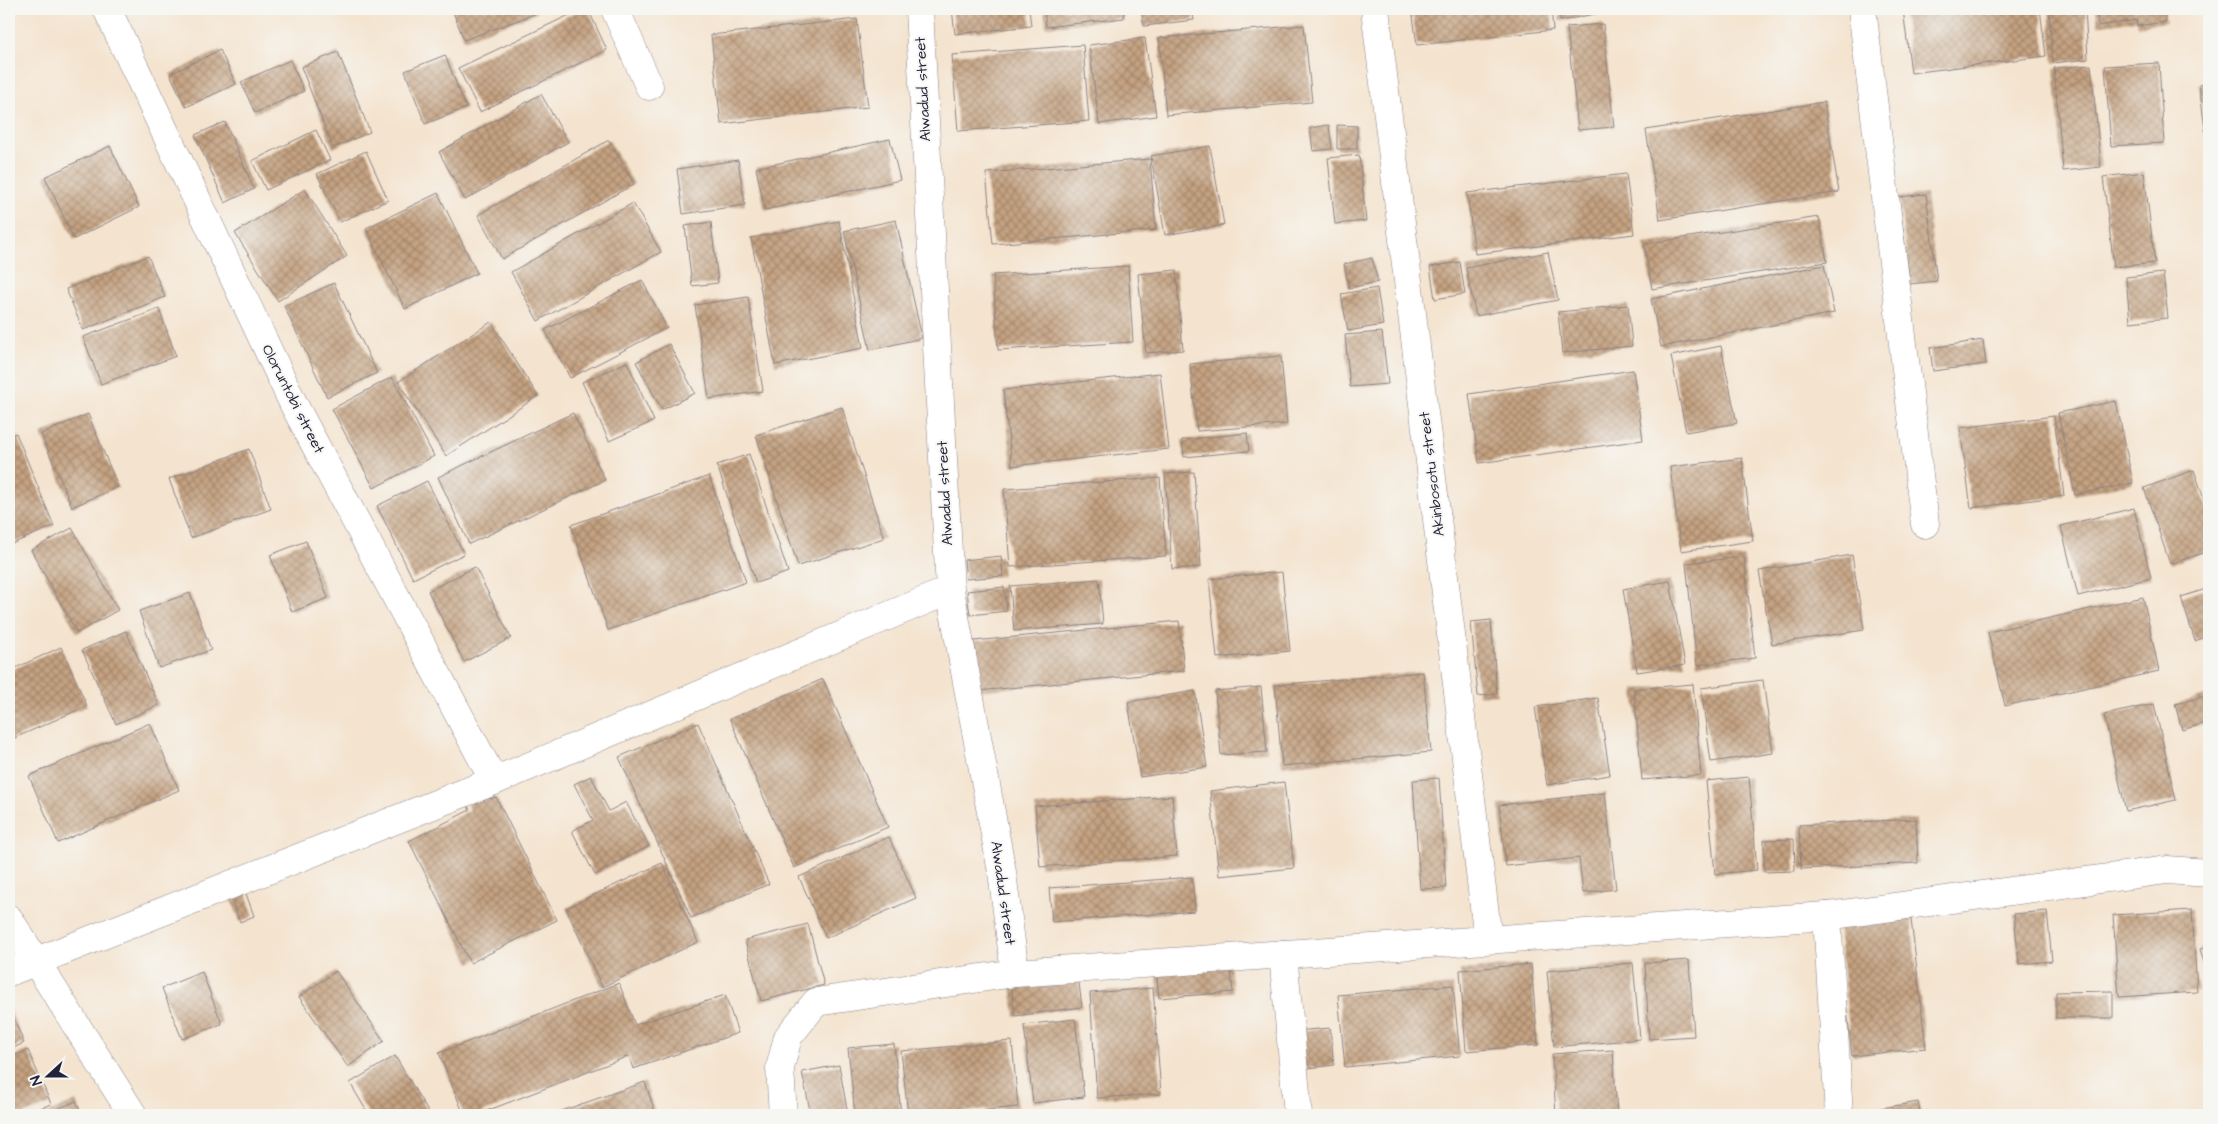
<svg xmlns="http://www.w3.org/2000/svg" width="2218" height="1124" font-family="'Architects Daughter',sans-serif">
<style>
.building{fill:url(#building-cross-hatch)}
.lines{fill:none;stroke-linecap:round;stroke-linejoin:round}
.minor-casing{stroke:#8b8284;stroke-width:29}
.minor{stroke:#fff;stroke-width:28}
.labels{text-anchor:middle;dominant-baseline:central;stroke-width:4;stroke-linejoin:round;paint-order:stroke}
.street-label{font-size:15px;fill:#22223b;stroke:#f6f6f2}
</style>
<defs>
<pattern id="building-cross-hatch" width="8" height="8" patternUnits="userSpaceOnUse" patternTransform="scale(1.25)"><rect width="8" height="8" fill="#c5a281"/><path d="M0 0l8 8M0 8l8-8" fill="none" stroke="#a0846b"/></pattern>
</defs>
<rect width="100%" height="100%" fill="#f6f6f2"/>
<filter id="ink" filterUnits="userSpaceOnUse"><feTurbulence type="fractalNoise" baseFrequency=".02" numOctaves="2"/><feDisplacementMap in="SourceGraphic" scale="10" xChannelSelector="R" yChannelSelector="G"/><feConvolveMatrix kernelMatrix="1 2 1 2 8 2 1 2 1" color-interpolation-filters="sRGB"/></filter>
<filter id="wash" filterUnits="userSpaceOnUse"><feTurbulence type="fractalNoise" baseFrequency=".0096" numOctaves="4" result="noise"/><feDisplacementMap in="SourceGraphic" scale="20" xChannelSelector="R" yChannelSelector="G"/><feGaussianBlur stdDeviation="1.12" result="paint"/><feColorMatrix in="noise" values="0 0 0 0 0 0 0 0 0 0 0 0 0 0 0 0 0 1.4 0 .05"/><feComposite in="paint" operator="in"/></filter>
<g filter="url(#wash)">
<rect width="100%" height="100%" fill="#f4e3ce"/>
<g id="blocks">
<!-- building -->
<g class="building">
<path d="M452 9H535L537 13 464 40Z"/>
<path d="M582 9H588L607 50 480 112 458 68Z"/>
<path d="M952 9H1029L1031 26 955 34Z"/>
<path d="M1044 9H1123L1124 18 1046 27Z"/>
<path d="M1141 9H1192L1194 20 1144 26Z"/>
<path d="M1412 9H1551L1553 30 1417 45Z"/>
<path d="M1558 9H1603L1604 12 1560 21Z"/>
<path d="M1903 9H2040L2046 56 1911 73Z"/>
<path d="M2049 9H2085L2088 59 2053 63Z"/>
<path d="M2096 9H2164L2166 22 2137 26 2136 20 2098 26Z"/>
<path d="M857 19 868 107 721 124 711 35Z"/>
<path d="M1603 24 1614 127 1578 130 1567 27Z"/>
<path d="M1304 25 1312 102 1166 115 1159 38Z"/>
<path d="M1145 38 1156 116 1099 124 1089 45Z"/>
<path d="M1083 45 1089 121 958 131 952 55Z"/>
<path d="M220 50 236 84 186 107 170 74Z"/>
<path d="M338 52 370 132 333 148 301 67Z"/>
<path d="M445 55 466 108 425 124 405 71Z"/>
<path d="M290 60 304 91 255 113 241 82Z"/>
<path d="M2159 63 2164 143 2111 146 2105 66Z"/>
<path d="M2091 65 2101 167 2063 171 2054 68Z"/>
<path d="M2209 83V151H2208L2199 85Z"/>
<path d="M541 94 568 142 465 200 439 152Z"/>
<path d="M1824 102 1839 192 1660 220 1646 130Z"/>
<path d="M225 122 254 189 225 203 195 135Z"/>
<path d="M1329 125 1332 149 1313 151 1310 128Z"/>
<path d="M1337 125 1357 126V149H1337Z"/>
<path d="M316 130 330 160 266 190 252 161Z"/>
<path d="M890 139 900 180 765 210 756 168Z"/>
<path d="M609 140 634 184 502 259 478 215Z"/>
<path d="M110 146 139 207 74 239 45 177Z"/>
<path d="M1210 146 1224 225 1165 235 1151 156Z"/>
<path d="M366 151 388 200 340 222 317 174Z"/>
<path d="M1359 155 1366 221 1335 224 1328 158Z"/>
<path d="M1150 159 1156 230 993 244 986 173Z"/>
<path d="M738 160 745 205 683 214 677 169Z"/>
<path d="M2144 172 2155 263 2114 267 2103 177Z"/>
<path d="M1626 174 1634 234 1475 254 1467 193Z"/>
<path d="M305 189 347 256 278 301 235 233Z"/>
<path d="M438 193 477 273 405 309 366 228Z"/>
<path d="M1926 194 1937 281 1910 284 1899 197Z"/>
<path d="M633 203 661 252 538 321 511 272Z"/>
<path d="M1819 217 1827 262 1652 289 1644 244Z"/>
<path d="M896 220 922 338 870 350 844 231Z"/>
<path d="M839 221 863 348 775 365 751 238Z"/>
<path d="M711 222 718 283 692 286 685 226Z"/>
<path d="M1548 252 1558 300 1476 316 1466 268Z"/>
<path d="M148 256 165 297 83 330 66 289Z"/>
<path d="M1372 258 1378 282 1349 288 1344 264Z"/>
<path d="M1460 262 1465 294 1435 299 1430 267Z"/>
<path d="M1824 265 1834 313 1661 347 1651 299Z"/>
<path d="M1128 266 1133 342 998 350 993 275Z"/>
<path d="M1176 270 1183 350 1146 353 1138 274Z"/>
<path d="M2163 273 2168 318 2130 322 2126 277Z"/>
<path d="M642 280 667 328 570 378 545 330Z"/>
<path d="M334 283 377 373 327 397 284 306Z"/>
<path d="M1377 288 1383 325 1348 331 1341 294Z"/>
<path d="M748 297 763 391 709 399 695 305Z"/>
<path d="M1628 305 1632 346 1562 353 1558 312Z"/>
<path d="M159 309 176 356 101 384 83 337Z"/>
<path d="M491 322 538 396 446 456 398 382Z"/>
<path d="M1382 332 1388 384 1350 387 1345 335Z"/>
<path d="M1983 340 1986 364 1933 371 1930 348Z"/>
<path d="M669 344 695 393 662 410 636 362Z"/>
<path d="M1721 346 1737 423 1686 432 1671 356Z"/>
<path d="M1281 356 1287 424 1197 431 1190 364Z"/>
<path d="M627 362 654 421 609 441 582 382Z"/>
<path d="M1633 370 1643 440 1479 463 1469 394Z"/>
<path d="M1160 373 1169 449 1012 466 1003 390Z"/>
<path d="M392 377 434 456 374 488 332 409Z"/>
<path d="M2116 401 2133 483 2075 495 2058 413Z"/>
<path d="M842 407 884 538 798 566 756 435Z"/>
<path d="M573 413 605 480 469 544 438 477Z"/>
<path d="M88 414 118 487 72 507 41 434Z"/>
<path d="M2054 416 2064 496 1971 508 1960 428Z"/>
<path d="M16 433 54 526 9 545V436Z"/>
<path d="M1247 433 1249 451 1184 457 1182 440Z"/>
<path d="M249 449 271 509 191 538 169 479Z"/>
<path d="M749 454 788 572 756 583 717 465Z"/>
<path d="M1742 458 1753 541 1681 551 1670 467Z"/>
<path d="M2194 470 2209 513V551L2170 564 2144 488Z"/>
<path d="M1194 472 1201 567 1172 569 1165 474Z"/>
<path d="M709 476 746 582 608 630 571 525Z"/>
<path d="M1160 478 1166 556 1010 567 1004 489Z"/>
<path d="M427 481 464 554 413 579 377 506Z"/>
<path d="M2134 508 2151 578 2078 596 2061 526Z"/>
<path d="M72 528 118 610 77 633 31 550Z"/>
<path d="M306 541 328 598 292 612 270 555Z"/>
<path d="M1852 555 1864 630 1772 644 1759 571Z"/>
<path d="M1001 556 1003 576 966 579 964 560Z"/>
<path d="M1744 557 1755 658 1697 665 1686 563Z"/>
<path d="M475 567 511 638 464 662 428 591Z"/>
<path d="M1282 572 1290 651 1217 658 1209 579Z"/>
<path d="M1099 579 1103 624 1014 631 1010 586Z"/>
<path d="M1670 581 1685 665 1637 672 1623 589Z"/>
<path d="M1004 587 1007 611 970 615 967 591Z"/>
<path d="M2209 588V636L2195 641 2181 597Z"/>
<path d="M190 593 211 650 159 668 139 611Z"/>
<path d="M2143 597 2159 671 2005 706 1988 632Z"/>
<path d="M1491 620 1497 694 1478 696 1471 622Z"/>
<path d="M1179 621 1184 671 978 691 974 641Z"/>
<path d="M126 631 159 705 116 724 82 650Z"/>
<path d="M61 647 87 706 10 740 9 671Z"/>
<path d="M1423 672 1431 752 1282 766 1275 685Z"/>
<path d="M823 679 888 827 794 868 730 719Z"/>
<path d="M1763 680 1773 753 1711 762 1701 688Z"/>
<path d="M1693 684 1701 775 1642 780 1634 689Z"/>
<path d="M1261 687 1267 752 1221 755 1215 691Z"/>
<path d="M1195 691 1207 767 1140 777 1128 702Z"/>
<path d="M2209 695V722L2182 730 2175 704Z"/>
<path d="M1598 698 1610 775 1547 785 1535 707Z"/>
<path d="M2154 704 2176 800 2126 811 2104 715Z"/>
<path d="M150 723 179 790 58 843 29 776Z"/>
<path d="M698 723 769 884 691 918 619 757Z"/>
<path d="M591 776 609 811 626 802 649 846 595 875 572 831 593 820 574 784Z"/>
<path d="M1749 777 1757 870 1715 874 1706 781Z"/>
<path d="M1439 778 1446 888 1420 889 1413 780Z"/>
<path d="M1284 782 1294 868 1219 876 1210 791Z"/>
<path d="M488 793 491 799 496 797 557 920 470 963 409 841 470 810 467 804Z"/>
<path d="M1605 793 1616 889 1583 893 1579 858 1506 866 1499 805Z"/>
<path d="M1172 796 1177 856 1040 867 1035 806Z"/>
<path d="M1916 819 1918 863 1801 869 1799 825Z"/>
<path d="M889 837 916 898 826 938 799 877Z"/>
<path d="M1794 839 1795 871 1764 872V840Z"/>
<path d="M662 863 698 942 602 987 566 908Z"/>
<path d="M1192 877 1195 911 1052 922 1049 888Z"/>
<path d="M245 891 254 916 240 922 230 896Z"/>
<path d="M2192 910 2197 992 2119 997 2113 915Z"/>
<path d="M2047 911 2052 961 2019 964 2014 914Z"/>
<path d="M1911 919 1926 1048 1852 1056 1838 927Z"/>
<path d="M808 924 824 985 761 1001 745 940Z"/>
<path d="M2209 946V979L2200 949Z"/>
<path d="M1689 960 1694 1036 1649 1039 1645 963Z"/>
<path d="M1230 961 1233 992 1159 998 1156 968Z"/>
<path d="M1633 963 1640 1039 1554 1047 1547 971Z"/>
<path d="M1531 964 1538 1045 1466 1051 1460 970Z"/>
<path d="M336 971 384 1041 348 1067 299 997Z"/>
<path d="M202 972 222 1024 182 1039 162 988Z"/>
<path d="M1078 976 1082 1007 1015 1016 1011 985Z"/>
<path d="M619 983 635 1025 725 995 738 1033 633 1069 629 1056 476 1115H464L439 1053Z"/>
<path d="M1453 985 1460 1056 1345 1067 1338 995Z"/>
<path d="M1153 988 1161 1094 1097 1098 1090 993Z"/>
<path d="M2113 991V1018H2056V992Z"/>
<path d="M9 1007 24 1043 9 1050Z"/>
<path d="M1075 1019 1084 1097 1033 1103 1024 1025Z"/>
<path d="M1330 1028 1334 1065 1301 1069 1296 1031Z"/>
<path d="M1012 1041 1018 1107 933 1115H908L901 1051Z"/>
<path d="M894 1044 901 1115H855L848 1048Z"/>
<path d="M28 1050 51 1104 23 1115H9V1058Z"/>
<path d="M1613 1050 1617 1115H1556L1552 1054Z"/>
<path d="M395 1056 430 1115H369L350 1083Z"/>
<path d="M839 1065 848 1115H811L802 1072Z"/>
<path d="M645 1082 656 1115H550Z"/>
<path d="M76 1101 82 1115H43Z"/>
<path d="M1918 1102 1921 1115H1858L1857 1112Z"/>
</g>
</g>
</g>
<g filter="url(#ink)">
<use href="#blocks" fill-opacity="0" stroke="#8b8284" stroke-width="1"/>
<g class="lines">
<defs>
<g id="minor">
<path d="M107 9 294 405 494 781"/>
<path d="M615 9 649 86"/>
<path d="M919 9 950 590 1002 872 1015 973"/>
<path d="M1375 9 1488 939"/>
<path d="M1862 9 1925 524"/>
<path d="M1827 916 1839 1115"/>
<path d="M9 919 133 1115"/>
<path d="M1283 954 1298 1115"/>
<path d="M9 972 494 781 950 590"/>
<path d="M783 1115 780 1068 788 1037 816 1002 1015 973 1827 916 2167 870 2209 873"/>
</g>
</defs>
<!-- minor casing -->
<use href="#minor" class="minor-casing"/>
<!-- minor -->
<use href="#minor" class="minor"/>
</g>
</g>
<g class="labels">
<!-- street labels -->
<g class="street-label">
<text transform="translate(923 89) rotate(-93)">Alwadud street</text>
<text transform="translate(293 399) rotate(63)">Oloruntobi street</text>
<text transform="translate(1432 474) rotate(-97)">Akinbosotu street</text>
<text transform="translate(945 493) rotate(-93)">Alwadud street</text>
<text transform="translate(1003 893) rotate(82)">Alwadud street</text>
</g>
</g>
<!-- margin -->
<rect width="2218" height="1124" fill="none" stroke="#f6f6f2" stroke-width="30"/>
<!-- north arrow -->
<g transform="translate(48 1076) rotate(249)" stroke="#f6f6f2" stroke-width="4" paint-order="stroke">
<path d="M0-4L9 19L0 12L-9 19Z" fill="#22223b"/>
<text y="-8" font-size="14" font-weight="bold" text-anchor="middle" fill="#22223b">N</text>
</g>
</svg>
